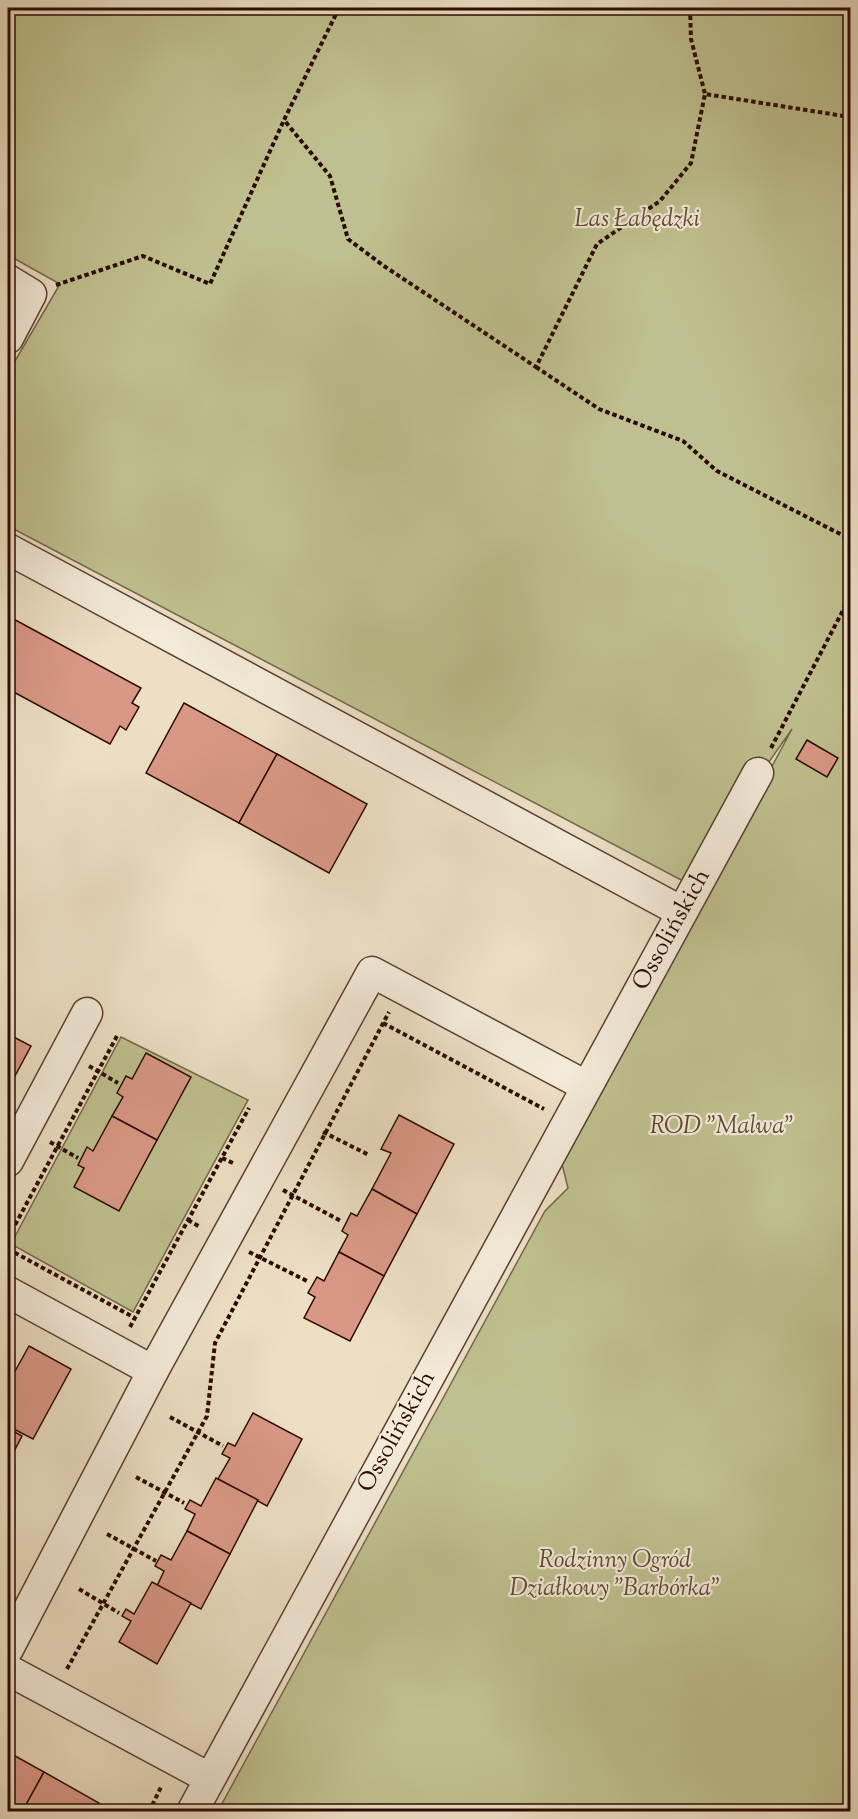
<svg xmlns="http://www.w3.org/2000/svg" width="858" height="1819" font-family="'Sorts Mill Goudy',serif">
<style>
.green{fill:#bfc08f;stroke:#756648;stroke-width:1.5}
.building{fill:#d99886;stroke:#2b0b00;stroke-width:1.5}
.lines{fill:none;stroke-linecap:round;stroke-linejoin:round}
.minor-casing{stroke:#5b4031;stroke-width:33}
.path{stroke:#2b0b00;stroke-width:4;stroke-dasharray:4.5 3;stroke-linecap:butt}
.minor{stroke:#f3ead9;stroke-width:30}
.labels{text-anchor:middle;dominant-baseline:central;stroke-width:4.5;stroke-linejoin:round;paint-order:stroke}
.park-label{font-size:24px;font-style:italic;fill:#5f4a32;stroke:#f3ead9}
.street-label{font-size:24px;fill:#2b0b00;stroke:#f3ead9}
</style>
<rect width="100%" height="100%" fill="#ecdfc4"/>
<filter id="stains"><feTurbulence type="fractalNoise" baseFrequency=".00333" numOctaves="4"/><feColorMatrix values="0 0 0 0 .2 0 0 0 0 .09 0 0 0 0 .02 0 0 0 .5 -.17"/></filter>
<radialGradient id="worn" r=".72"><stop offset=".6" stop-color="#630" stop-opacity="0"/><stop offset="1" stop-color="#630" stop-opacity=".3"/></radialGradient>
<!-- green -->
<g class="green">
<path d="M8 8H850V1811H218L545 1211 568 1188 562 1164 611 1067 792 729 685 882 8 526V373L60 284 8 255Z"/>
<path d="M121 1037 248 1100 133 1312 11 1244Z"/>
</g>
<!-- building -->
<g class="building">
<path d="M8 616 141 688 132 703 139 707 126 730 120 726 110 744 8 689Z"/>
<path d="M184 703 277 754 239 823 146 773Z"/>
<path d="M807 740 838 758 827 777 796 759Z"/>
<path d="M277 754 367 804 329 873 239 823Z"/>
<path d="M8 1034 31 1046 8 1089Z"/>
<path d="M146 1053 191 1077 157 1140 112 1116 123 1097 117 1093 126 1076 132 1079Z"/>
<path d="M399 1115 454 1144 417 1214 372 1189 391 1153 381 1149Z"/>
<path d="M112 1116 157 1140 119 1211 74 1187 84 1168 78 1165 87 1147 93 1151Z"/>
<path d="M372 1189 417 1214 384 1276 339 1252 348 1235 342 1231 351 1213 357 1216Z"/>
<path d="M339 1252 384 1276 350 1341 304 1318 315 1297 308 1293 317 1277 324 1281Z"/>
<path d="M29 1346 71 1369 33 1439 8 1426V1382H9Z"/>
<path d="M253 1413 302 1439 267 1506 218 1479 230 1458 222 1454 228 1443 235 1446Z"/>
<path d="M8 1428 22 1436 8 1463Z"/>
<path d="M216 1478 258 1500 230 1554 187 1531 195 1514 185 1509 190 1500 201 1506Z"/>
<path d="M187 1531 230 1554 201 1609 157 1586 164 1571 155 1566 161 1555 171 1560Z"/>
<path d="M152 1582 191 1603 157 1664 119 1642 131 1621 122 1616 126 1609 134 1614Z"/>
<path d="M8 1752 44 1772 22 1812 8 1805Z"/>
<path d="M44 1772 99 1803 94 1812H22Z"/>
</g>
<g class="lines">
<defs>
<g id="minor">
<path d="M8 280 31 294 8 338"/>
<path d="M8 549 682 912"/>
<path d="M8 1161 87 1013"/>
<path d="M8 1292 153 1371 8 1649"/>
<path d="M153 1371 372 972 586 1086"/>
<path d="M8 1670 209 1778"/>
<path d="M192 1812 758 773"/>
</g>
</defs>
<!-- minor casing -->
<use href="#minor" class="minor-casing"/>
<!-- path -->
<g class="path">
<path d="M339 8 284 120 330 176 348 239 384 266 536 367 597 244 660 201 691 163 705 94 850 117"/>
<path d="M690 8 691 39 705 94"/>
<path d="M56 285 143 256 210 284 284 120"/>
<path d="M536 367 599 409 683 441 717 471 850 539"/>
<path d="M771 748 850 597"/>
<path d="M383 1023 544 1109"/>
<path d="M89 1066 118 1083"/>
<path d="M323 1132 369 1155"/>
<path d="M50 1142 78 1158"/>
<path d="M222 1158 235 1164"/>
<path d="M283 1190 341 1221"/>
<path d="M188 1220 200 1227"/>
<path d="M8 1238 117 1036"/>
<path d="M8 1249 135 1318"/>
<path d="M249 1252 309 1282"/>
<path d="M130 1327 249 1108"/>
<path d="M170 1417 223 1446"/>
<path d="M136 1477 184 1503"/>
<path d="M107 1534 156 1561"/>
<path d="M79 1589 119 1613"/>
<path d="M67 1669 207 1416 215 1343 389 1012"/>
<path d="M149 1812 162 1785"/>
</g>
<!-- minor -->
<use href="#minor" class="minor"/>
</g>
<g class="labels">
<!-- park labels -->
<g class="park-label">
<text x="637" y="220">Las Łabędzki</text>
<text x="722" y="1127">ROD "Malwa"</text>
<text x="615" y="1561">Rodzinny Ogród<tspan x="615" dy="28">Działkowy "Barbórka"</tspan></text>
</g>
<!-- street labels -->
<g class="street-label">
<text transform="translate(672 930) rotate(-61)">Ossolińskich</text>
<text transform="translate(397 1432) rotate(-61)">Ossolińskich</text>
</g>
</g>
<!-- margin -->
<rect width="858" height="1819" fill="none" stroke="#ecdfc4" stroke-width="30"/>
<rect x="9" y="9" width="840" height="1801" fill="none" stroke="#2b0b00" stroke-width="3"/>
<rect x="15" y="15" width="828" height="1789" fill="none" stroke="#2b0b00" stroke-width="1.5"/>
<rect width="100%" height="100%" filter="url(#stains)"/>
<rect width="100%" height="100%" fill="url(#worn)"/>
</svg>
